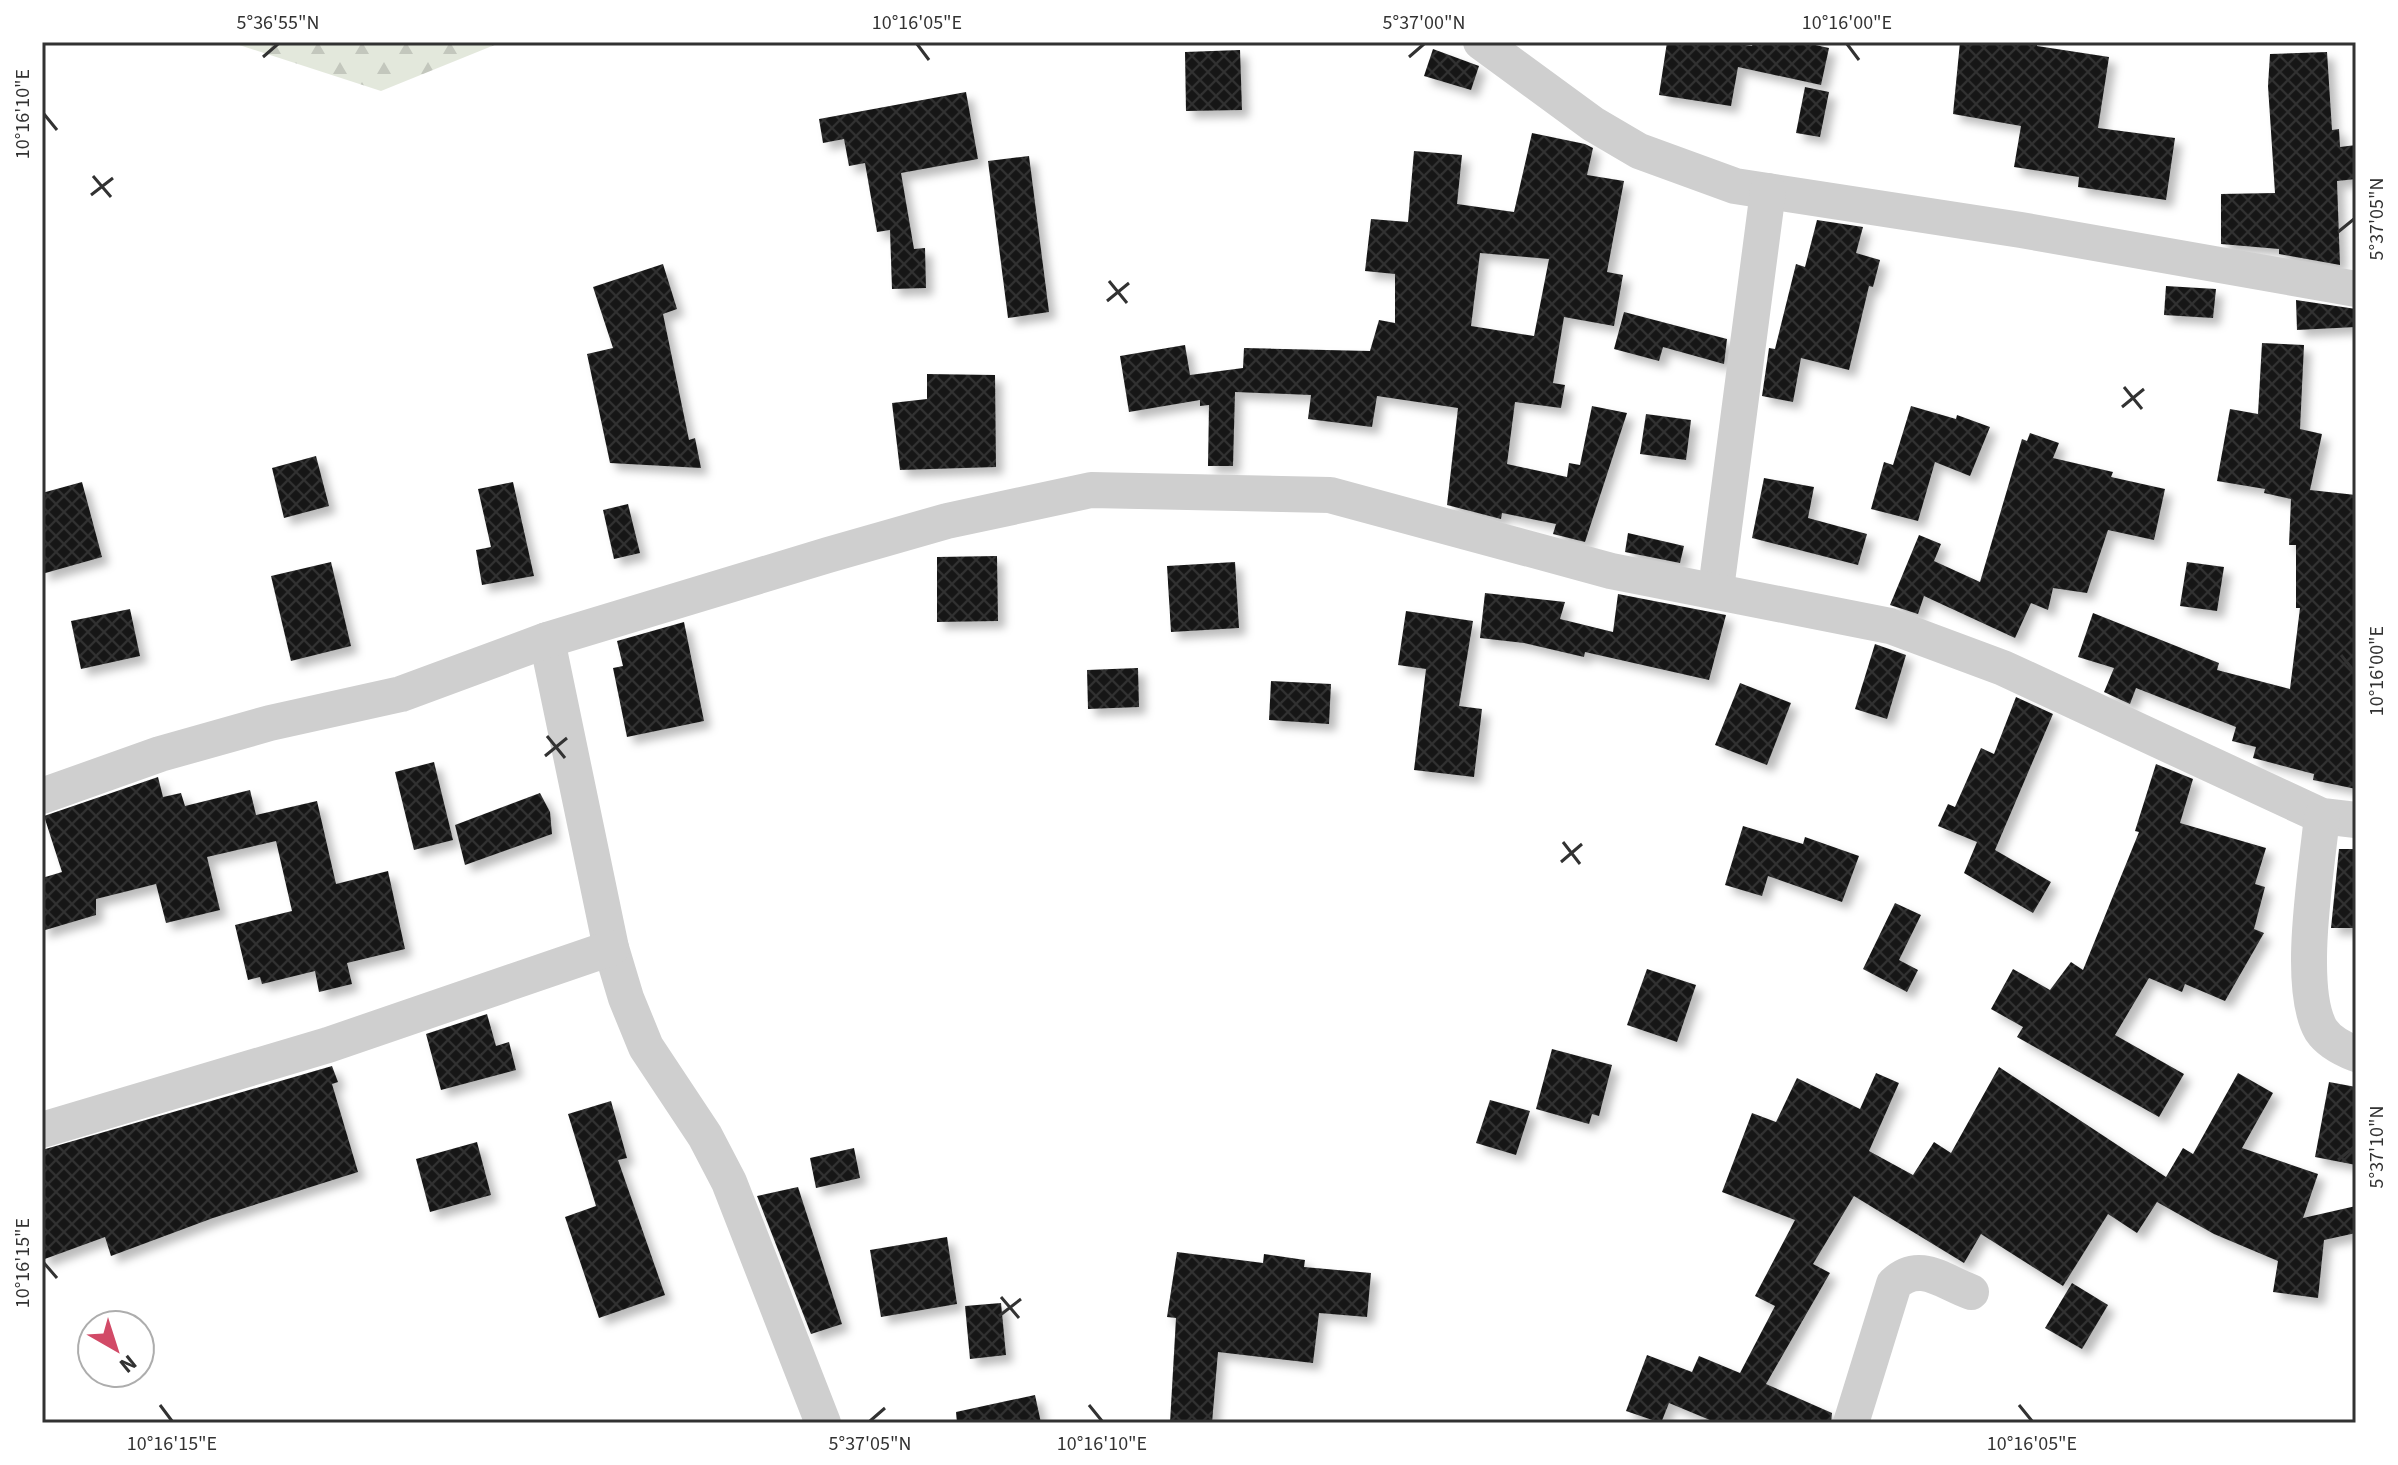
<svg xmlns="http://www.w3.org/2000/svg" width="2398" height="1465" font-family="'Source Sans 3',sans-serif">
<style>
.forest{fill:url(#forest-firs)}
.building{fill:url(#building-cross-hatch);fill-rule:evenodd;filter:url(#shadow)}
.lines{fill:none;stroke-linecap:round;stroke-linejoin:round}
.minor{stroke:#cfcfcf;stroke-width:36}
.ticks{fill:none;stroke:#323232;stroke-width:3}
.neatline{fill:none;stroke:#323232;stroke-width:3}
.ticks-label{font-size:20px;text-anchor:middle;fill:#323232}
</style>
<defs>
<pattern id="forest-firs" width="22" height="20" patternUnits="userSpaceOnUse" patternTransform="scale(2)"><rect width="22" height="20" fill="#e3e8dc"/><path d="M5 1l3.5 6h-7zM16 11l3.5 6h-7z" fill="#c3c7bd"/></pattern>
<pattern id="building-cross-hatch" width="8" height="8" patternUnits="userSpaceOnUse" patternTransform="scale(2)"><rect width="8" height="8" fill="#191919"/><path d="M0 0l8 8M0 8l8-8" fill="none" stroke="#323232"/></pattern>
<filter id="shadow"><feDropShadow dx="7" dy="7" stdDeviation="4" flood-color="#0004"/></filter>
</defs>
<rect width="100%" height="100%" fill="#fff"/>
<!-- forest -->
<path class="forest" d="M230 42H502L381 91Z"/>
<!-- building -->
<g class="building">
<path d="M1667 42H1726L1752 46 1753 42H1802L1829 48 1821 85 1738 67 1731 106 1659 95Z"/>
<path d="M1960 42H2037V46L2109 57 2098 128 2175 138 2166 200 2078 187 2079 177 2014 167 2021 126 1953 114Z"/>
<path d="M1433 49 1479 66 1471 90 1424 76Z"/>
<path d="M1240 50 1242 110 1186 111 1185 52Z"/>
<path d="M2327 52 2332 130 2339 129 2340 147 2356 145V179L2337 181 2340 265 2279 254V249L2221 244V194L2275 193 2268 86 2270 54Z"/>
<path d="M1805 87 1829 92 1820 137 1796 133Z"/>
<path d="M966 92 978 159 901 173 914 249 925 248 926 288 892 289 890 230 877 232 865 163 849 166 844 139 823 143 819 119Z"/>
<path d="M1532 133 1585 144 1593 148 1587 175 1624 181 1607 272 1623 275 1614 326 1564 317 1553 383 1565 385 1561 408 1515 402 1507 464 1567 477 1569 463 1580 465 1592 406 1627 413 1585 542 1553 534 1556 524 1502 513 1501 519 1447 505 1458 408 1377 396 1372 427 1308 419 1311 395 1235 392 1233 466H1208L1209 405 1200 406V400L1129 412 1120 356 1185 345 1190 375 1243 368 1244 348 1370 351 1379 320 1395 323V274L1365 271 1371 219 1408 222 1414 151 1462 155 1457 204 1514 212ZM1480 253 1549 259 1534 336 1471 326Z"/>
<path d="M1029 156 1049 312 1008 318 988 161Z"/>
<path d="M1817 220 1863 227 1856 253 1880 260 1873 287 1869 286 1849 370 1801 358 1793 402 1762 396 1769 348 1775 349 1796 264 1805 267Z"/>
<path d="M663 264 677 309 663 314 689 440 695 438 701 468 610 463 587 354 613 348 593 287Z"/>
<path d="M2166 286 2216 289 2213 318 2164 315Z"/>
<path d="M2296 300 2356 309V327L2297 330Z"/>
<path d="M1624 312 1727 339 1724 364 1663 347 1659 361 1614 349Z"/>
<path d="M2262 343 2304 345 2300 429 2322 434 2310 490 2356 495V789L2313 780 2314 774 2253 758 2256 747 2232 741 2236 727 2136 688 2130 704 2104 692 2114 668 2078 657 2093 613 2219 663 2217 670 2290 689 2300 608H2296V545H2289L2291 499 2264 493 2265 489 2217 481 2230 409 2258 414Z"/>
<path d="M927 374 995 375 996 467 900 470 892 403 927 399Z"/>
<path d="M1911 406 1956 419 1957 415 1990 427 1970 476 1935 462 1918 521 1871 509 1884 462 1893 465Z"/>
<path d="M1646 414 1691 420 1686 460 1640 454Z"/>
<path d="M2030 433 2059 443 2053 458 2113 472 2111 477 2165 489 2154 540 2108 530 2087 593 2053 588 2048 610 2031 603 2015 638 1924 596 1918 614 1890 605 1919 535 1941 544 1934 561 1980 582 2022 439 2027 441Z"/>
<path d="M316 456 329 506 284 518 272 468Z"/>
<path d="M1764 478 1814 487 1808 518 1867 534 1858 565 1752 538Z"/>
<path d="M82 482 102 557 42 574V493Z"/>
<path d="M513 482 534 576 482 585 476 550 491 547 478 489Z"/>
<path d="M628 504 640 553 614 559 603 510Z"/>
<path d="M1628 533 1684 546 1680 563 1625 552Z"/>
<path d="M997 556 998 621 937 622V557Z"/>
<path d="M331 562 351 646 291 661 271 576Z"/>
<path d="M1235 562 1239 628 1171 632 1167 566Z"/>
<path d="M2187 562 2224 567 2217 611 2180 606Z"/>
<path d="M1485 593 1565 602 1560 619 1613 632 1618 594 1726 615 1709 680 1585 652 1584 657 1524 643 1480 638Z"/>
<path d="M130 609 140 656 81 669 71 621Z"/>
<path d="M1406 611 1473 621 1459 706 1482 709 1474 777 1414 770 1426 669 1398 665Z"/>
<path d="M684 622 704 721 627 737 613 668 623 666 617 641Z"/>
<path d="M1875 644 1906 655 1887 719 1855 709Z"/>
<path d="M1138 668 1139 707 1088 709 1087 670Z"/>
<path d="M1271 681 1331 684 1329 724 1269 720Z"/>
<path d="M1740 683 1791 703 1767 765 1715 745Z"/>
<path d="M2016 697 2053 714 1995 850 2051 882 2033 913 1964 873 1977 842 1938 826 1948 804 1955 807 1981 748 1994 754Z"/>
<path d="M434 762 453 840 414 850 395 772Z"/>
<path d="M2156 764 2193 779 2180 823 2266 848 2255 884 2265 887 2254 929 2264 933 2225 1001 2185 984 2182 992 2149 978 2115 1035 2184 1074 2159 1117 2017 1037 2023 1027 1991 1009 2013 969 2050 990 2071 962 2083 970 2139 832 2135 831Z"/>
<path d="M158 777 163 797 181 793 185 806 250 790 256 815 317 801 336 884 388 871 405 949 347 963 352 984 319 992 315 971 262 984 260 977 248 980 235 925 292 911 276 841 207 857 220 910 166 923 156 884 96 899V915L42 931V878L62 872 44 816Z"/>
<path d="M540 793 550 812 552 834 465 865 455 825Z"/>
<path d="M1743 826 1803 844 1805 837 1859 856 1842 902 1768 876 1762 896 1725 885Z"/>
<path d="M2339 849H2356V928H2331Z"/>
<path d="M1895 903 1921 915 1899 960 1918 970 1907 992 1863 969Z"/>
<path d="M1647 969 1696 985 1677 1042 1627 1025Z"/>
<path d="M487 1014 496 1046 509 1042 516 1070 441 1090 426 1034Z"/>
<path d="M1552 1049 1612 1065 1599 1116 1592 1114 1589 1124 1536 1109Z"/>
<path d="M332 1066 338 1082 332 1084 358 1172 213 1218 111 1256 105 1237 42 1260V1150Z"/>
<path d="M1999 1067 2166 1177 2183 1148 2193 1154 2238 1073 2273 1093 2242 1148 2318 1174 2303 1218 2356 1206V1233L2324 1240 2318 1298 2273 1292 2278 1261 2214 1234 2157 1202 2137 1233 2108 1214 2063 1286 1981 1234 1964 1263 1854 1196 1813 1264 1830 1273 1766 1384 1832 1413 1831 1423H1717L1669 1403 1661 1423 1626 1411 1647 1355 1692 1372 1699 1356 1740 1373 1775 1306 1755 1296 1795 1220 1722 1192 1752 1113 1776 1122 1797 1078 1860 1109 1876 1073 1899 1083 1869 1151 1913 1175 1934 1142 1951 1153Z"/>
<path d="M2329 1082 2356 1087V1165L2315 1157Z"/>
<path d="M1490 1100 1530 1111 1516 1155 1476 1143Z"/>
<path d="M611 1101 627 1158 618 1160 665 1295 599 1318 565 1217 596 1206 568 1114Z"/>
<path d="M477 1142 491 1195 430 1212 416 1159Z"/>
<path d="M854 1148 860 1178 816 1188 810 1158Z"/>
<path d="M798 1187 842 1324 811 1334 757 1196Z"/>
<path d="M947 1237 957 1304 881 1317 870 1250Z"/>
<path d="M1177 1252 1263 1263 1264 1254 1305 1260 1304 1267 1371 1273 1367 1317 1319 1313 1313 1363 1218 1352 1212 1423H1170L1176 1318 1167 1317Z"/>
<path d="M2072 1283 2108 1305 2082 1349 2045 1328Z"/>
<path d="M1001 1303 1006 1355 970 1359 965 1306Z"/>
<path d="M1035 1395 1041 1423H957L956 1412Z"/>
</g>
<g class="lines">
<!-- minor -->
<g class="minor">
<path d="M1481 42 1593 124 1639 151 1735 186 2021 230 2356 289"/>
<path d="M1716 589 1768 191"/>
<path d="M547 640 611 948 626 998 646 1047 705 1136 729 1182 823 1423"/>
<path d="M42 796 160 754 270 723 401 694 547 640 828 555 947 521 1091 490 1330 495 1611 571 1890 626 2003 668 2322 816 2356 820"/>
<path d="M2322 816C2317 868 2296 987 2321 1030 2329 1042 2343 1049 2356 1054"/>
<path d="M42 1130 328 1045 611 948"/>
<path d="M1851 1423 1894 1284C1919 1260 1942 1281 1971 1292"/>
</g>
</g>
<!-- ticks -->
<path class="ticks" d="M917 44 929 60M1847 44 1859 60M263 57 278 44M1409 57 1424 44M44 114 57 130M93 176 111 197M91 195 113 178M2338 232 2354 219M1109 281 1127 303M1107 301 1129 283M2124 387 2142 409M2122 407 2144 389M2341 655 2354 671M547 736 565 758M545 756 567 738M1563 842 1580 864M1561 862 1582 844M2338 1160 2354 1147M44 1263 57 1278M1001 1297 1019 1318M999 1316 1021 1299M160 1405 172 1421M1089 1405 1102 1421M2019 1405 2032 1421M870 1421 885 1408"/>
<!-- border -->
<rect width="2398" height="1465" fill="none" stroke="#ffffff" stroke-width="88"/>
<!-- north arrow -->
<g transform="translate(116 1349) rotate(141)"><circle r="38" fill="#ffffff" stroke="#adadad" stroke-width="2"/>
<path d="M0-6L14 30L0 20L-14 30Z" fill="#d24a67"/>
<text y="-12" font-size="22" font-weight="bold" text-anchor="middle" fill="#323232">N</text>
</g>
<rect x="44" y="44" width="2310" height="1377" class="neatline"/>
<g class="ticks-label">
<text x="278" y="29">5°36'55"N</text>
<text x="917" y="29">10°16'05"E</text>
<text x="1424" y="29">5°37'00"N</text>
<text x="1847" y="29">10°16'00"E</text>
<text transform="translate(22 114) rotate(-90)" y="7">10°16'10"E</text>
<text transform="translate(2376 219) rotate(-90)" y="7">5°37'05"N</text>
<text transform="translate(2376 671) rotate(-90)" y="7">10°16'00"E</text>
<text transform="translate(2376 1147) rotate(-90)" y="7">5°37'10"N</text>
<text transform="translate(22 1263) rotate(-90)" y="7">10°16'15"E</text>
<text x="172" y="1450">10°16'15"E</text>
<text x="870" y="1450">5°37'05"N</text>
<text x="1102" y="1450">10°16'10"E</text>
<text x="2032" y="1450">10°16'05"E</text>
</g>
</svg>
